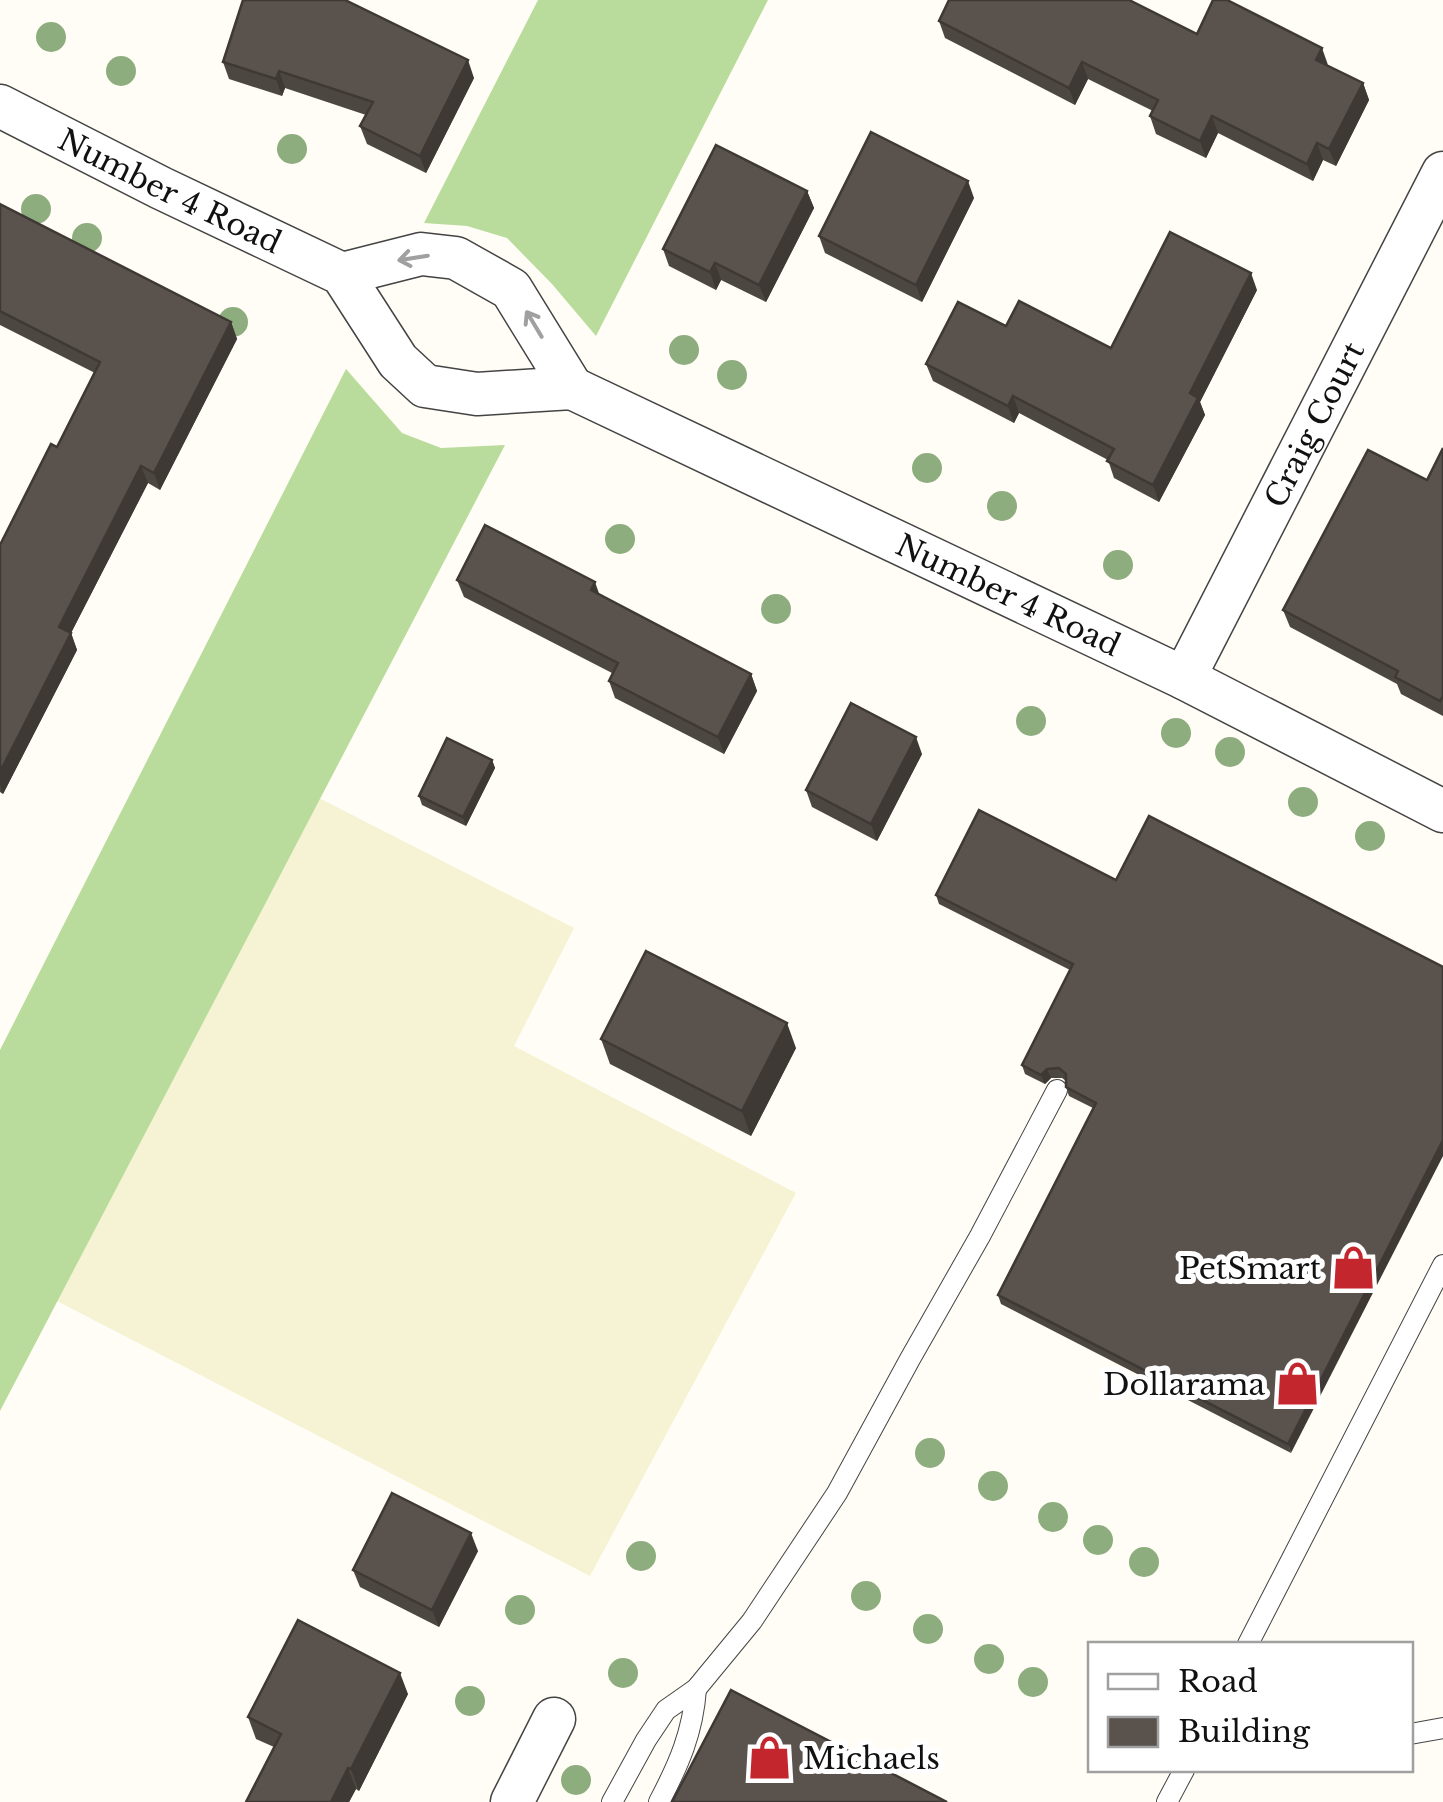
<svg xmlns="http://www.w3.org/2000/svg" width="1443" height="1802" font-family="'Libre Baskerville',serif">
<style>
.farmland{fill:#f6f3d4}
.forest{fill:#b9dc9c}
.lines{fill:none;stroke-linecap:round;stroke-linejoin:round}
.service-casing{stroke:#444;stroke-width:22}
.minor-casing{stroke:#444;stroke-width:45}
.service{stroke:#fff;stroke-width:20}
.minor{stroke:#fff;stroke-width:42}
.tree{fill:#8dad7f}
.wall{fill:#4d4742}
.shaded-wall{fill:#3f3936}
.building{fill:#5a524d;stroke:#3f3936;stroke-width:2.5}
.oneway{stroke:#a0a0a0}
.labels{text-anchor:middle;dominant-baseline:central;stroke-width:10;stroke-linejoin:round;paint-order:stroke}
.street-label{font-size:30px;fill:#111;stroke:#fff}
.poi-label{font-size:30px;fill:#111;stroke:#fff;text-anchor:end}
</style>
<rect width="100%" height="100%" fill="#fffdf5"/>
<!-- farmland -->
<path class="farmland" d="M315 796 574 928 514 1046 796 1193 590 1576 49 1297Z"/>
<!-- forest -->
<g class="forest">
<path d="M538 0H768L596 336 552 284 507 238 467 226 424 223Z"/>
<path d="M346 369 402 433 441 448 505 445 0 1411V1050Z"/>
</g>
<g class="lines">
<defs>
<g id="service">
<path d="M1248 1644 1443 1265"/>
<path d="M1410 1734 1443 1728"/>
<path d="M612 1802 646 1740 666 1710 696 1689 752 1621 837 1493 910 1359 980 1236 1057 1090"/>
<path d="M659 1802C679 1764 693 1732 696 1689"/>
<path d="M1167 1802 1184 1770"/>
</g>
<g id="minor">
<path id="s1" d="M0 106 161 188 342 274 398 361 425 386 477 394 572 388 1184 678 1443 811"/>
<path d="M342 274 421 254 456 258 511 289 572 388"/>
<path id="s2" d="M1184 678 1443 173"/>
<path d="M512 1802 554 1719"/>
</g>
</defs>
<!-- service casing -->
<use href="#service" class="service-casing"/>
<!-- minor casing -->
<use href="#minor" class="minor-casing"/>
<!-- service -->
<use href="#service" class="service"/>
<!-- minor -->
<use href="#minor" class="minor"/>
</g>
<!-- trees -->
<g class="tree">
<circle cx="51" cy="37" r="15"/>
<circle cx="121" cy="71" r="15"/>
<circle cx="292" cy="149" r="15"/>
<circle cx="36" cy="209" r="15"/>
<circle cx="87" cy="238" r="15"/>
<circle cx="233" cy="322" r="15"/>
<circle cx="684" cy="350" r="15"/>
<circle cx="732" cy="375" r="15"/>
<circle cx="927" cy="468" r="15"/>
<circle cx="1002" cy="506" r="15"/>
<circle cx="620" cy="539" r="15"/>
<circle cx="1118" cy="565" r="15"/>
<circle cx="776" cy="609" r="15"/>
<circle cx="1031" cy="721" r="15"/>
<circle cx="1176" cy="733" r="15"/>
<circle cx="1230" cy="752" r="15"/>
<circle cx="1303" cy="802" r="15"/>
<circle cx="1370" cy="836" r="15"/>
<circle cx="930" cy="1453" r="15"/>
<circle cx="993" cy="1486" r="15"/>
<circle cx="1053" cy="1517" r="15"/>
<circle cx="1098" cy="1540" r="15"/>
<circle cx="641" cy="1556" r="15"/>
<circle cx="1144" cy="1562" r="15"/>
<circle cx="866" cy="1596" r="15"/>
<circle cx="520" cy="1610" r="15"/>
<circle cx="928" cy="1629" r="15"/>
<circle cx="989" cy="1659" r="15"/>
<circle cx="623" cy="1673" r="15"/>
<circle cx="1033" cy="1682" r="15"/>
<circle cx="470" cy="1701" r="15"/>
<circle cx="576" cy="1780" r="15"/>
</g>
<!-- wall -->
<g class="wall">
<path d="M355 5 474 78 426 173 367 144 360 126 366 115 285 88 282 96 229 79 223 62Z"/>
<path d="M939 21 1197 34 1328 66 1363 83 1369 100 1336 166 1323 160 1313 181 1218 133 1206 158 1156 134 1150 116 1153 111 1088 79 1075 105 945 38Z"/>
<path d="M807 191 814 208 766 302 721 280 716 290 669 266 663 249Z"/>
<path d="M974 198 922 302 825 253 819 236Z"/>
<path d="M0 204 231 322 237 339 160 490 148 483 71 633 77 650 3 794 0 792V545L57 447 95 373 0 325Z"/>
<path d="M1257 290 1200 402 1205 415 1159 502 1114 478 1108 460 1019 413 1014 423 933 381 926 364 1006 326 1111 348Z"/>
<path d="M1443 448V716L1401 694 1397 684 1290 627 1283 610 1427 480Z"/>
<path d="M457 580 600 595 751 674 757 691 724 754 615 698 609 681 612 673 464 597Z"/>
<path d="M922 754 877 841 812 807 806 790Z"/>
<path d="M492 760 495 768 466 826 422 805 419 796Z"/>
<path d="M1116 880 1291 1453 1001 1304 998 1295 1093 1108 1069 1096 1066 1087V1081L1062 1078H1051L1045 1084 1025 1074 1022 1065 1070 970 939 904 936 895Z"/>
<path d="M601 1039 796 1048 751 1136 610 1064Z"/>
<path d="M478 1551 439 1627 360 1587 353 1570Z"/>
<path d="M408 1694 359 1791 356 1789 349 1802H246L274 1747 256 1739 248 1717Z"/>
</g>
<!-- shaded-wall -->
<g class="shaded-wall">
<path d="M1322 48 1328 65 1316 60Z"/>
<path d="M468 60 474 78 426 173 420 156Z"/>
<path d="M1082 62 1088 79 1075 105 1069 88Z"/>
<path d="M279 71 285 88 282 96 276 79Z"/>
<path d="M1363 83 1369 100 1336 166 1329 149Z"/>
<path d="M1212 116 1218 133 1206 158 1200 141Z"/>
<path d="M1317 143 1323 160 1313 181 1307 164Z"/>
<path d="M968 181 974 198 922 302 916 285Z"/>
<path d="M807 191 814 208 766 302 759 285Z"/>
<path d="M715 263 721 280 716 290 710 272Z"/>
<path d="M1251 273 1257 290 1200 402 1205 415 1159 502 1153 485 1190 393Z"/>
<path d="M231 322 237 339 160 490 154 473Z"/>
<path d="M1013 396 1019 413 1014 423 1008 406Z"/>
<path d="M141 466 148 483 71 633 77 650 3 794 0 785V772L59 627Z"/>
<path d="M595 582 601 599 591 590Z"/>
<path d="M751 674 757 691 724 754 718 737Z"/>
<path d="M916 737 922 754 877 841 871 824Z"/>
<path d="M492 760 495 768 466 826 463 817Z"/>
<path d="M787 1023 796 1048 751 1136 742 1111Z"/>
<path d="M1047 1069 1051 1078 1045 1084 1041 1075Z"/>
<path d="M1443 1140V1156L1291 1453 1288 1444Z"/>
<path d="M471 1533 478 1551 439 1627 432 1610Z"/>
<path d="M400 1673 408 1694 359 1791 351 1769Z"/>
<path d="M348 1768 356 1789 349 1802H331Z"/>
</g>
<!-- building -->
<g class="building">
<path d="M243 0H345L468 60 420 156 360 126 373 102 279 71 276 79 223 62Z"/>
<path d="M949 0H1129L1197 34 1213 0H1227L1322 48 1316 60 1363 83 1329 149 1317 143 1307 164 1212 116 1200 141 1150 116 1158 100 1082 62 1069 88 939 21Z"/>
<path d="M871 132 968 181 916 285 819 236Z"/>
<path d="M716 145 807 191 759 285 715 263 710 272 663 249Z"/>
<path d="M0 204 231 322 154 473 141 466 59 627 71 633 0 772V545L51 444 57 447 100 362 0 311Z"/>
<path d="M1170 232 1251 273 1190 393 1198 398 1153 485 1107 461 1114 449 1013 396 1008 406 926 364 958 302 1006 326 1019 301 1111 348Z"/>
<path d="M1443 448V696L1440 701 1395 677 1398 671 1283 610 1368 450 1427 480Z"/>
<path d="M485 525 595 582 591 590 751 674 718 737 609 681 618 663 457 580Z"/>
<path d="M851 703 916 737 871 824 806 790Z"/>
<path d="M447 738 492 760 463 817 419 796Z"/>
<path d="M979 810 1116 880 1149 816 1443 967V1140L1288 1444 998 1295 1096 1103 1066 1087V1074L1059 1068 1047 1069 1041 1075 1022 1065 1073 964 936 895Z"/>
<path d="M646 951 787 1023 742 1111 601 1039Z"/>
<path d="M392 1493 471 1533 432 1610 353 1570Z"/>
<path d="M298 1620 400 1673 351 1769 348 1768 331 1802H246L281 1734 248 1717Z"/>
<path d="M731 1690 947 1802H672Z"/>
</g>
<!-- one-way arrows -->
<defs><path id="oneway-shaft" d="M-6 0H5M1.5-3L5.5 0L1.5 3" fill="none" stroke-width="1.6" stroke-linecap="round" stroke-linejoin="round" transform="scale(2.5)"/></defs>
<g class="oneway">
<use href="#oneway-shaft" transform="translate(413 258) rotate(171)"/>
<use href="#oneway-shaft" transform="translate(534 324) rotate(-121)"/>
</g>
<!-- icons -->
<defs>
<symbol id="shop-bare" viewBox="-9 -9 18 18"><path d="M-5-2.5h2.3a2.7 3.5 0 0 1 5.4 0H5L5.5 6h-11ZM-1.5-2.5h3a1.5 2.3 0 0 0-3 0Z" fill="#c4262e" stroke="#fff" stroke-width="2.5" paint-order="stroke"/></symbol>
</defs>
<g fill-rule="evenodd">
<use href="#shop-bare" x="1322" y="1236" width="63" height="63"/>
<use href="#shop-bare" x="1266" y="1352" width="63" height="63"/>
<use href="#shop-bare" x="738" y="1726" width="63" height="63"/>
</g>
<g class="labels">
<!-- street labels -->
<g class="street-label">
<text stroke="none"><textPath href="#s1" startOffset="190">Number 4 Road</textPath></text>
<text stroke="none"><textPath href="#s2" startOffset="285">Craig Court</textPath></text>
<text stroke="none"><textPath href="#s1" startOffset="1152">Number 4 Road</textPath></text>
</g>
<!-- poi labels -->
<g class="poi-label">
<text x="1321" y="1268">PetSmart</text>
<text x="1265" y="1384">Dollarama</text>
<text x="803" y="1758" text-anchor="start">Michaels</text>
</g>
</g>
<!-- legend -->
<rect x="1088" y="1642" width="325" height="130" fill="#ffffff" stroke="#a0a0a0" stroke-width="2.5"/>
<rect x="1108" y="1674" width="50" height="15" fill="#ffffff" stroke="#a0a0a0" stroke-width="2.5"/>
<text x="1178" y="1692" font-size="30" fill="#111111">Road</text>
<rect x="1108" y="1717" width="50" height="30" fill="#5a524d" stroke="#a0a0a0" stroke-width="2.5"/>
<text x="1178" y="1742" font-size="30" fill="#111111">Building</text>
</svg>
